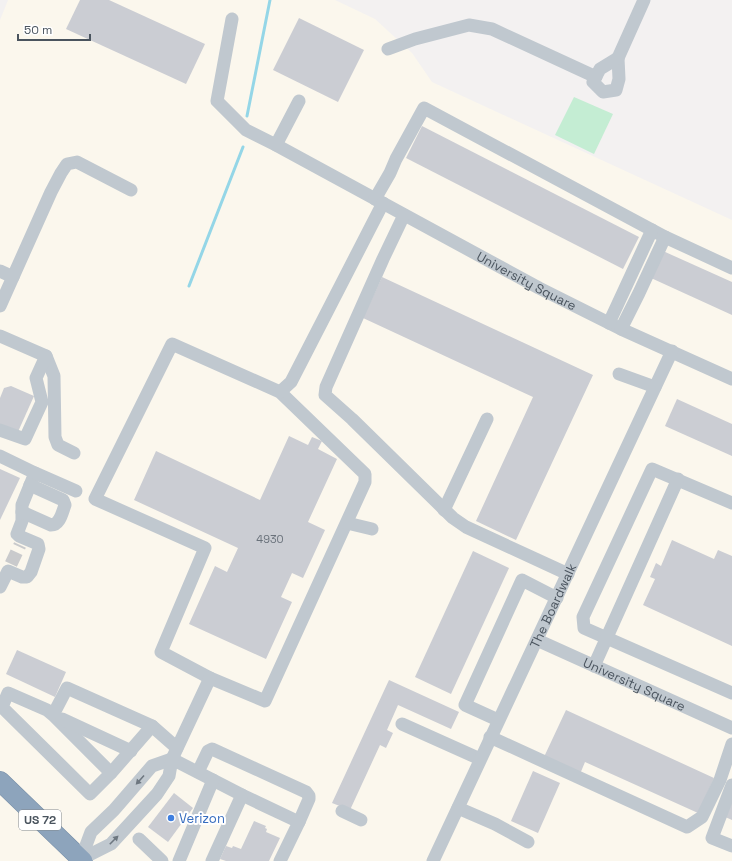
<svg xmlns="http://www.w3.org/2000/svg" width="732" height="861" font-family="'Space Grotesk',sans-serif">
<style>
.commercial{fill:#fbf7ed}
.green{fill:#c4edd3}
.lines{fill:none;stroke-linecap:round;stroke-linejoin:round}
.stream{stroke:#94d6e7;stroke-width:3}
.building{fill:#cbcdd3}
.minor-tunnel{stroke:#c9cacc;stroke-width:13;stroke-dasharray:13 6;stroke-linecap:butt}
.highway-casing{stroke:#788fa8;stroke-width:20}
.minor{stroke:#c0c8cf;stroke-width:13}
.highway{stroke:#8da4bc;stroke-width:19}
.oneway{fill:#6d7780}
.shop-dot{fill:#3f7fe0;stroke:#fff;stroke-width:1.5}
.labels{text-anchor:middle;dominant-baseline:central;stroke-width:4;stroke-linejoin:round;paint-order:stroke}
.number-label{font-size:11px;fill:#6a727b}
.shield{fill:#fff;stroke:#80878e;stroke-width:1}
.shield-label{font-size:12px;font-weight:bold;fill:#4a545e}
.street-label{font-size:13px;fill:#4a545e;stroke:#fff}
.shop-label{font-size:13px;fill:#366cbe;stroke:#fff;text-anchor:start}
</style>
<rect width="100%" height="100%" fill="#f3f1f1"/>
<!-- commercial -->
<path class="commercial" d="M8 0H335L375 19 412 53 432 82 732 220V861H0V20Z"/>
<!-- green -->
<path class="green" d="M574 97 613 114 594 154 555 135Z"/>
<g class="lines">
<!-- stream -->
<g class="stream">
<path d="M247 116 270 0"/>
<path d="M189 286 243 147"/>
</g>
</g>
<!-- building -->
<g class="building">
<path d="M80 0H109L205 44 186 84 66 29Z"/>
<path d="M299 18 364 50 338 102 273 70Z"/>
<path d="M422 126 639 237 623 269 406 158Z"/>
<path d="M663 251 732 282V315L651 278Z"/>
<path d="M382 277 593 375 516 540 476 521 533 397 363 318Z"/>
<path d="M11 386 34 396 17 434 0 426V398L4 388Z"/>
<path d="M677 399 732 424V456L665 426Z"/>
<path d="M289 436 308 445 312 437 322 441 318 449 337 459 308 522 325 530 303 578 292 573 281 597 292 602 266 659 189 624 215 566 227 572 238 548 134 500 156 451 260 500Z"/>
<path d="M0 469 20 478 0 520Z"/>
<path d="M672 540 714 559 718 550 732 556V646L643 605 655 579 650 577 656 563 661 566Z"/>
<path d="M473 551 509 568 451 694 415 677Z"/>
<path d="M17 650 66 672 55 697 6 674Z"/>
<path d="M389 680 459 712 451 729 398 705 387 730 393 733 386 748 380 745 350 810 332 803Z"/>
<path d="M566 710 714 778 698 813 585 762 580 774 544 757Z"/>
<path d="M533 771 560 783 538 833 511 821Z"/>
<path d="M174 793 193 808 168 842 148 827Z"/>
<path d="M732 796V820L723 816Z"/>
<path d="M254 821 266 826 265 828 267 829 266 832 280 838 269 861H226L220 859 226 846 232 848 233 846 241 849Z"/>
</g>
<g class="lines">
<!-- minor-tunnel -->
<path class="minor-tunnel" d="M11 564 20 545"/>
<defs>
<path id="highway" d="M0 781 83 861"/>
</defs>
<!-- highway casing -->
<use href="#highway" class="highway-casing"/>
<!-- minor -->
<g class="minor">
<path id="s1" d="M232 19 217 101 246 130 276 145 539 288 621 329 732 379"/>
<path d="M388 49 415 39 469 25 492 29 596 77"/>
<path d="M618 58 619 79 616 90 603 92 593 82 600 69Z"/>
<path d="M618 58 644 0"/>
<path d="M276 145 299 101"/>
<path d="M375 199 390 173 396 159 424 108 665 237 732 268"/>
<path d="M404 215 383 259 326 387 325 395 352 419 453 518 466 527 568 574"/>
<path d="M0 271 13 277"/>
<path d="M0 306 51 192 61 173 67 164 77 162 131 190"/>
<path d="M609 323 652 230"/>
<path d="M621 329 639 293 665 237"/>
<path d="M0 336 46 356 54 376 55 437 58 445 74 453"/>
<path d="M172 344 280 392 365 474V482L265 701 210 678 161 652 205 548 95 499Z"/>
<path d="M619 374 655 387"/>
<path d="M280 392 291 382 383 203"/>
<path d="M0 430 25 439 42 402 36 378 46 356"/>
<path d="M0 456 35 473 22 505V521L17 534 19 536 38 544 39 549 31 572 27 577H22L8 571 0 587"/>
<path d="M35 473 76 491"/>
<path d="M732 503 652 469 583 617 584 628 732 693"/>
<path d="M444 510 487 419"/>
<path d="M22 512 51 525C60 525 62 513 65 505L63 500 30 485"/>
<path d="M347 523 372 529"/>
<path id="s2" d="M537 640 732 728"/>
<path d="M594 666 678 479"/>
<path d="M53 715 111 773 90 794 2 707 8 693 47 710 53 715 67 688 152 726 177 748"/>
<path d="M62 719 131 751"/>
<path d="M498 720 465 705 522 580 557 598"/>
<path d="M402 724 480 759"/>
<path d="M490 737 687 827 702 817 720 780 732 744"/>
<path d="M198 772 208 751 212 749 306 792 309 796V799L299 822"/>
<path d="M111 773 152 726"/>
<path d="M732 785 712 838 732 846"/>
<path d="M242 795 299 822 280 861"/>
<path d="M458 808 495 824 528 842"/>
<path d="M342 811 361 820"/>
<path d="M139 839 162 861"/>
<path d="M81 859 91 832 114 810 152 766 172 759 242 795 212 861"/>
<path d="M81 859 111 844 157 794 169 776 172 759 210 678"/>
<path d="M179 861 213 780"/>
<path id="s3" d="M433 861 672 351"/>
</g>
<!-- highway -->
<use href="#highway" class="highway"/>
</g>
<!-- one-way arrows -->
<defs><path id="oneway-solid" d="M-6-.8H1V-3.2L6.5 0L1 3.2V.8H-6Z"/></defs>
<g class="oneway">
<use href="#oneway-solid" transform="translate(140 780) rotate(132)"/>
<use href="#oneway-solid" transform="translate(114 840) rotate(-45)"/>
</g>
<!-- markers -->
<circle class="shop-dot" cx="171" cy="818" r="4"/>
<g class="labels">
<!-- number labels -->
<g class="number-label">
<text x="270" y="539">4930</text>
</g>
<!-- shield labels -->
<rect class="shield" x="19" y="810" width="42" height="20" rx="3"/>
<g class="shield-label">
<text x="40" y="820">US 72</text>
</g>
<!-- street labels -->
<g class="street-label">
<text stroke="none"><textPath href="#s1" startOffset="443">University Square</textPath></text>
<text stroke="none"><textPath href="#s3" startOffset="282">The Boardwalk</textPath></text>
<text stroke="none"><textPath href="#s2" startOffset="107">University Square</textPath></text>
</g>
<!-- shop labels -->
<g class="shop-label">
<text x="179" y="818">Verizon</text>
</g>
</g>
<!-- scale -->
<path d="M18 34v6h72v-6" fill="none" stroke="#4a545e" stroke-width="2"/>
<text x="24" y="34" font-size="12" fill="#4a545e" stroke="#ffffff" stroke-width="3" paint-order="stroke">50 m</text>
</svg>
